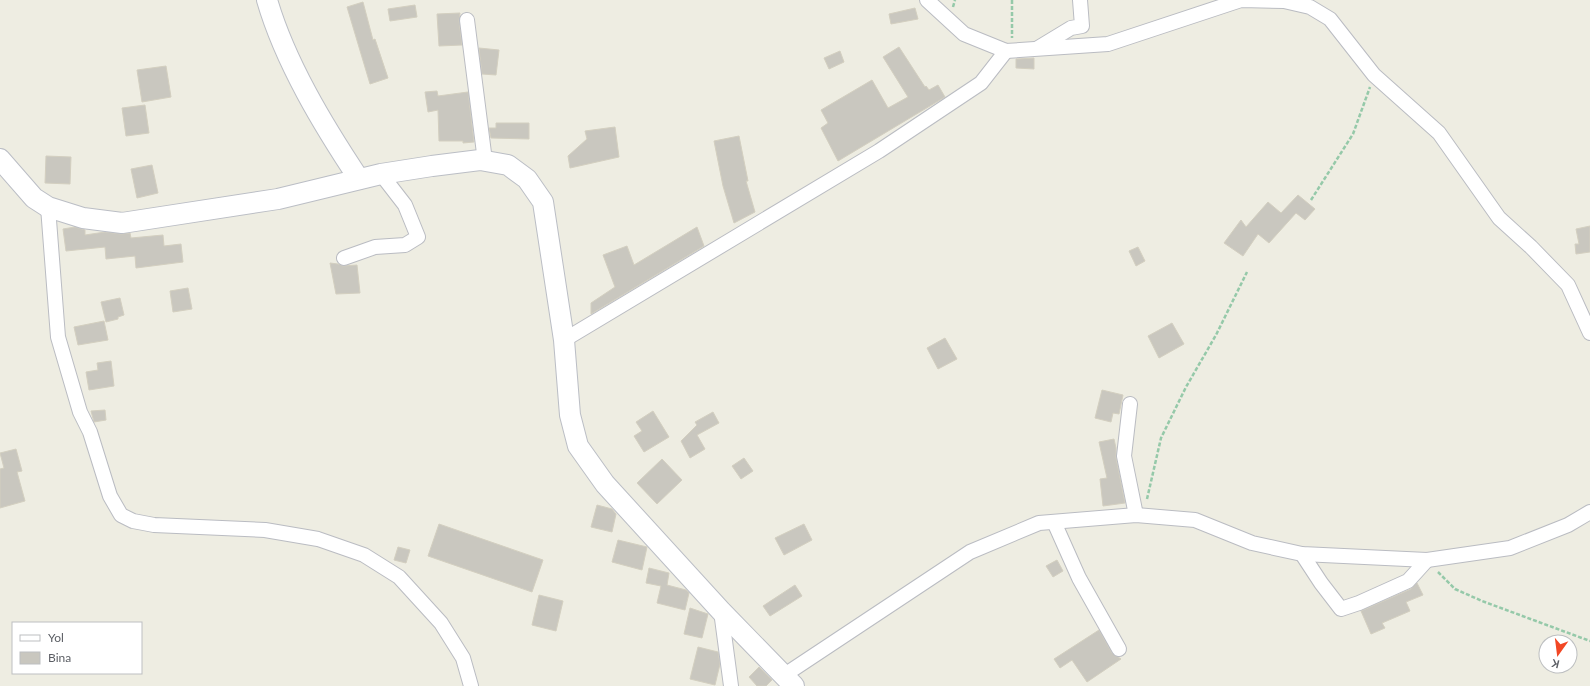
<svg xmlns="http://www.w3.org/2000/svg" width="1590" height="686" font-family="Lato,sans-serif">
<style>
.building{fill:#c9c7bf;stroke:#d3cfc0}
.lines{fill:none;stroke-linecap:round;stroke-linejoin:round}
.street-casing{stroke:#babcc2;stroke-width:16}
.secondary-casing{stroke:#bbbec5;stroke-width:22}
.path{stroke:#95c9a9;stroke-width:2.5;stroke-dasharray:4 2;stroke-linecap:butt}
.street{stroke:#fff;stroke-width:14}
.secondary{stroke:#fff;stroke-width:20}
</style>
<rect width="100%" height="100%" fill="#eeede2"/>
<!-- building -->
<g class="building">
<path d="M363 2 373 40 375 39 388 78 370 84 347 7Z"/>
<path d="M415 5 417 17 390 21 388 9Z"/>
<path d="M915 8 918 19 891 24 889 14Z"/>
<path d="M460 13 459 21 462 45 439 46 437 14Z"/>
<path d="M899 47 925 87 926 86 929 90 938 85 945 97 838 161 821 128 828 123 821 110 872 80 888 108 908 97 883 57Z"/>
<path d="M479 48 499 50 496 75 482 74Z"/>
<path d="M840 51 844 62 829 69 824 58Z"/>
<path d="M1034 58V69L1016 68V59Z"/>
<path d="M166 66 171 97 142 102 137 70Z"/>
<path d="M437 91 438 96 468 92 474 142 463 143V141H439L438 110 428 112 425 92Z"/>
<path d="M145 105 149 133 126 136 122 108Z"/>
<path d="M496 123H529V139L491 138 489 128H496Z"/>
<path d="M615 127 619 157 570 168 568 156 587 139 585 131Z"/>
<path d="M739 136 748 181H746L755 212 734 223 723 186 714 141Z"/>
<path d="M46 156 71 157 70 184 45 183Z"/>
<path d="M152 165 158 193 137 198 131 169Z"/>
<path d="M1298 195 1315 209 1305 220 1296 213 1269 243 1258 234 1243 256 1224 243 1241 220 1246 227 1268 202 1281 213Z"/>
<path d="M1590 226V252L1576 254 1575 244H1579L1576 229Z"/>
<path d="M75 227 85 230V235L105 232 121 234 130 233 131 238 163 235 164 246 181 244 183 262 136 268 135 256 106 259 105 247 66 251 63 229Z"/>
<path d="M697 227 704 246 591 314V303L615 287 603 255 627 246 634 265Z"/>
<path d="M1138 247 1145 261 1136 266 1129 251Z"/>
<path d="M330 263 338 264 343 266 357 265 360 293 336 294Z"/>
<path d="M188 288 192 309 173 312 170 291Z"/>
<path d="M120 298 124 315 118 317V319L106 322 101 302Z"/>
<path d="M104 321 108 340 78 345 74 327Z"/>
<path d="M1172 323 1184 344 1159 358 1148 336Z"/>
<path d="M945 338 957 359 938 369 927 348Z"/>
<path d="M111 361 114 386 89 390 86 372 98 370 97 363Z"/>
<path d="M1102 390 1123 395 1119 414 1113 413 1111 422 1095 418Z"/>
<path d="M105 410 106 420 94 422 91 411Z"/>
<path d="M653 411 669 437 644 452 634 436 642 431 636 422Z"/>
<path d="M713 412 719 423 697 435 705 449 690 458 681 441 697 425 695 422Z"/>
<path d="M1114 439 1116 448V458L1125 503 1103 506 1100 479 1107 478 1099 442Z"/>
<path d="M16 449 22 471 17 472 25 501 0 508V469L4 468 0 453Z"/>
<path d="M744 458 753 471 741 479 732 466Z"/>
<path d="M662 459 682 480 657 504 637 483Z"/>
<path d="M597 505 612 509 616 514 612 532 591 527Z"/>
<path d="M439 524 543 560 532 592 428 556Z"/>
<path d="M804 524 812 540 784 555 775 538Z"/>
<path d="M618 540 647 547 642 570 612 562Z"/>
<path d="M398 547 410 550 406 563 394 560Z"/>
<path d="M1057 560 1063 571 1053 577 1046 566Z"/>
<path d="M649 568 669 573 667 585 686 590 689 593 685 610 657 603 661 586 646 583Z"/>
<path d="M1417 583 1423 595 1406 602 1410 611 1382 623 1385 628 1371 634 1361 611 1411 589Z"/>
<path d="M795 585 802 596 770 616 763 606Z"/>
<path d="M539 595 563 601 556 631 532 625Z"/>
<path d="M690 608 708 614 702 638 684 634Z"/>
<path d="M1099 630 1112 653 1121 659 1087 682 1072 660 1060 668 1054 659Z"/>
<path d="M698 647 718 652 720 664 715 685 690 679Z"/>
<path d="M759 667 772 680 766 686H757L749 677Z"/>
</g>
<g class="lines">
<defs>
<g id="street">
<path d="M927 0 964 34 1006 51 1108 44 1241 0 1284 1 1310 7 1330 19 1374 75 1439 133 1499 218 1531 247 1568 285 1590 333"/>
<path d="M467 20 485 161"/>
<path d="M1038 48 1071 28 1082 26 1080 0"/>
<path d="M48 207 58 337 80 412 90 432 110 496 121 515 133 521 154 525 265 530 318 539 364 555 399 577 441 623 463 658 471 686"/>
<path d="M344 258 375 247 405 245 418 237 405 205 381 174"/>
<path d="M564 340 879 151 981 83 1006 51"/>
<path d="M1130 404 1124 456 1136 515"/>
<path d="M1054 522 1079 578 1119 649"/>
<path d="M1302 554 1321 583 1341 609 1359 603 1408 581 1427 560"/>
<path d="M721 611 731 686"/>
<path d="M783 676 970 552 1039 523 1136 515 1195 520 1252 543 1302 554 1427 560 1510 548 1568 525 1590 512"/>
</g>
<g id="secondary">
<path d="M267 0C285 62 323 125 359 179"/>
<path d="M0 159 34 198 48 207 83 218 122 223 278 199 381 174 432 166 480 160 508 165 527 179 543 202 564 340 570 415 578 446 605 484 721 611 794 686"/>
</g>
</defs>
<!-- street casing -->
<use href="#street" class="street-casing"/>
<!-- secondary casing -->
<use href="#secondary" class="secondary-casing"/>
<!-- path -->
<g class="path">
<path d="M1012 0V38"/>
<path d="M953 7 955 0"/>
<path d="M1311 200 1353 134 1370 87"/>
<path d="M1147 499 1161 438 1186 387 1216 335 1247 272"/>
<path d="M1438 572 1455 589 1482 601 1590 641"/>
</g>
<!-- street -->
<use href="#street" class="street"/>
<!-- secondary -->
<use href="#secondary" class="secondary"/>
</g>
<!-- legend -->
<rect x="12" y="622" width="130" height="52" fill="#ffffff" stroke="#bdbfc1"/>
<rect x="20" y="635" width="20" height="6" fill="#ffffff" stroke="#bdbfc1"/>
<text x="48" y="642" font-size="12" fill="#5b5e64">Yol</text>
<rect x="20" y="652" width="20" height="12" fill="#c9c7bf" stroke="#bdbfc1"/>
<text x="48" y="662" font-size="12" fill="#5b5e64">Bina</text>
<!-- north arrow -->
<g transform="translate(1558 654) rotate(194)"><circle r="19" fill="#ffffff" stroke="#bdbfc1"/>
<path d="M0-3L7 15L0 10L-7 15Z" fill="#f24724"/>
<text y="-6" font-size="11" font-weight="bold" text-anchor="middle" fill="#5b5e64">K</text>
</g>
</svg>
